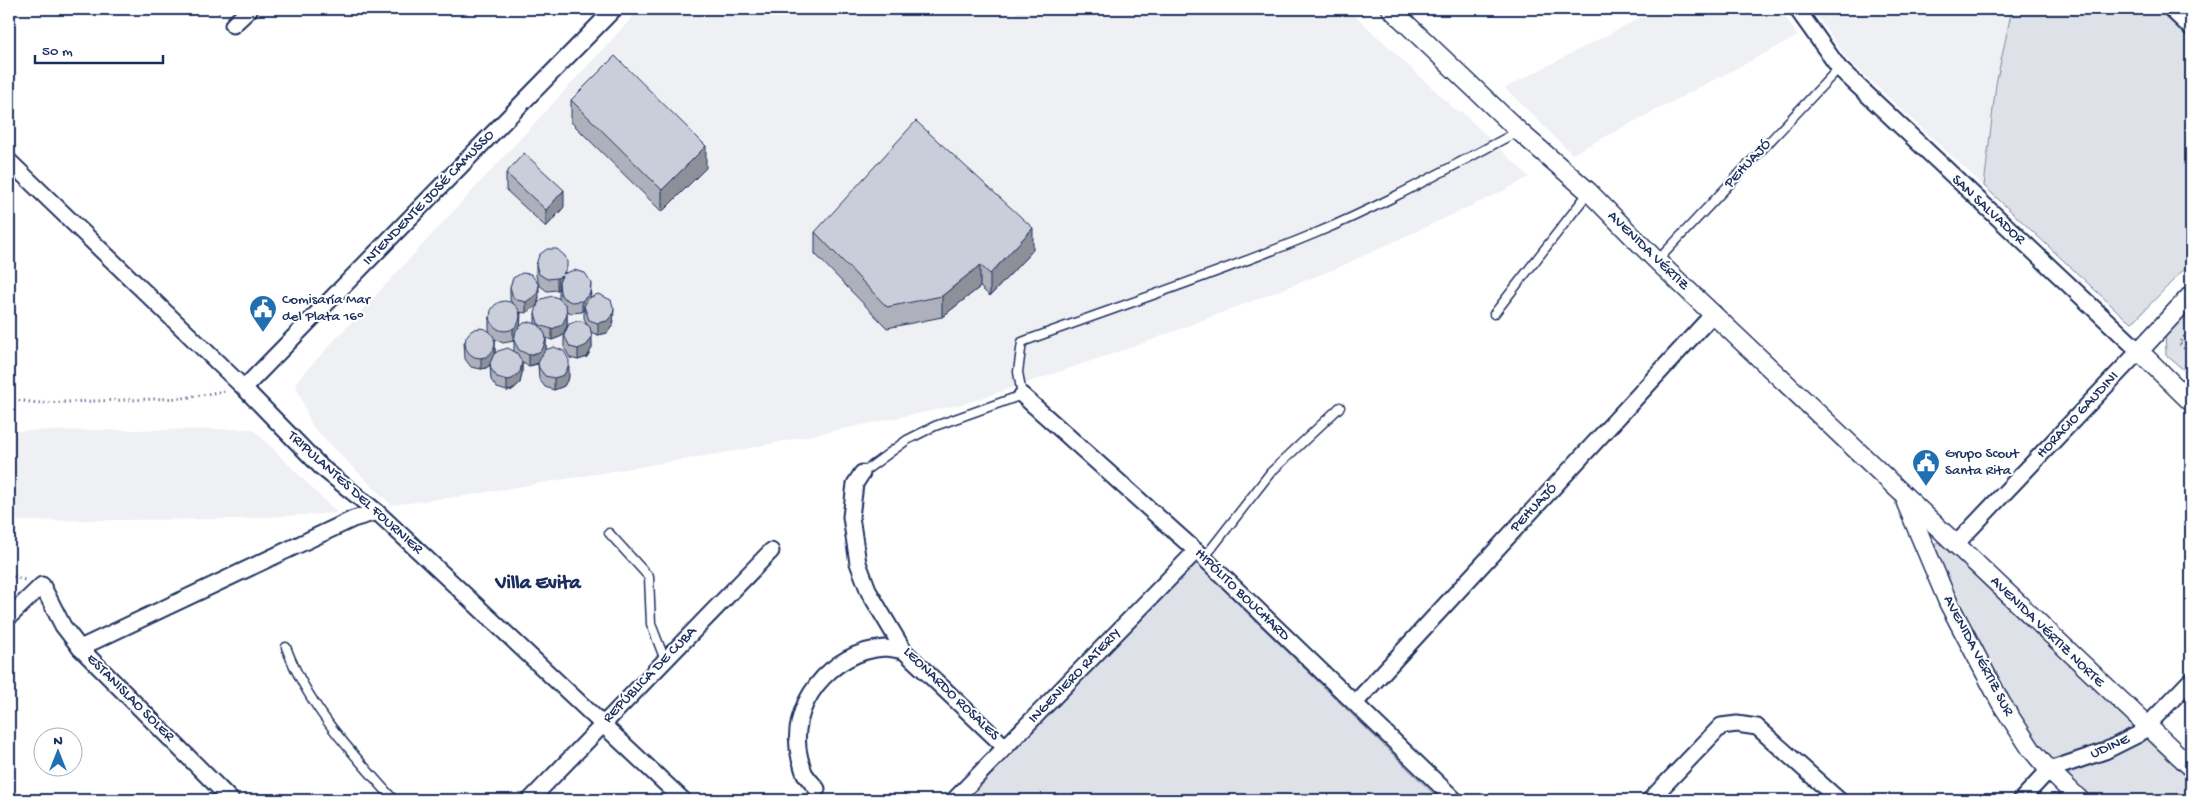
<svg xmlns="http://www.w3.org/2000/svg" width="2200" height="809" font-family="'Gochi Hand',sans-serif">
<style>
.built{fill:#eff0f4}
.green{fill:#dee1e7;stroke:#7c88a2}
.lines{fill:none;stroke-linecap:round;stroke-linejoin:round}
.service-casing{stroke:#1b2f5e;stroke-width:11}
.minor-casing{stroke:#1b2f5e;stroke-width:19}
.tertiary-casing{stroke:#1b2f5e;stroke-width:21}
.path{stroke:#1b2f5e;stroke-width:3;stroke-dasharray:1 4;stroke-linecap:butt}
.service{stroke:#fff;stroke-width:8}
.minor{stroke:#fff;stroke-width:15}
.tertiary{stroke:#fff;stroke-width:18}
.wall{fill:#aeb1bb;stroke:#1b2f5e;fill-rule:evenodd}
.shaded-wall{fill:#8d9099;stroke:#1b2f5e}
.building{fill:#caceda;stroke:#1b2f5e}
.labels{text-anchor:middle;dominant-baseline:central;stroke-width:4;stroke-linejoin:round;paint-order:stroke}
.street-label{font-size:15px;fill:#1b2f5e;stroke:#fff}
.poi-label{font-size:15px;fill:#1b2f5e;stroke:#fff;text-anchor:start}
.district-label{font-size:20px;font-weight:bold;fill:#1b2f5e;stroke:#fff}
</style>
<rect width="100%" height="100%" fill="#fff"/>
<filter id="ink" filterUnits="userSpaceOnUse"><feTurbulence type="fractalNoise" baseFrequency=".02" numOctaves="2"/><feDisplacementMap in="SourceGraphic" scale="10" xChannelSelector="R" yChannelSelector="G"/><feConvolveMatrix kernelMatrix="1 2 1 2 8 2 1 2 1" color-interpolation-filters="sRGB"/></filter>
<g filter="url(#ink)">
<!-- built -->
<g class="built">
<path d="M640 9H1006L1014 16 1021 9H1348L1458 112 1461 111 1529 177 1499 193 1335 269 1141 344 964 404 735 451 463 496 391 505 312 426 295 383Z"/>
<path d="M1657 9H1780L1798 36 1572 154 1505 88Z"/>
<path d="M1812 9H2012L1996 84 1984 186 1847 59Z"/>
<path d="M253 429 337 513 235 519 9 521V431Z"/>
</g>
<!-- green -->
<g class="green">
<path d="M2012 9H2158L2191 40V262L2136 319 2132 322 2127 320 1984 186 1996 84Z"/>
<path d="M2191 301V376L2166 355 2165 328Z"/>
<path d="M1940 542 2132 724V730L2094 748 2053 762C2001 698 1967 621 1934 547L1935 543Z"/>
<path d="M1196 563 1440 800H966Z"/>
<path d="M2145 738 2147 739 2191 781V800H2093L2069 777V770Z"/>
</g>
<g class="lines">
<defs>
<g id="service">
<path d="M1657 261 1839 68"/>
<path d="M1494 314 1589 192"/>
<path d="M862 473 907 440 935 426 1022 395 1018 372 1022 342C1120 306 1220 273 1316 233 1386 204 1452 166 1519 131"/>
<path d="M609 533 649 577 651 624 665 660"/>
<path d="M1204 558 1271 472 1340 407"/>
<path d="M286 647C308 707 352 753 394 800"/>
</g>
<g id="minor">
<path d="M1797 9 1839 68 2139 351 1955 545"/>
<path d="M2171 9 2191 28"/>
<path d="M233 25 250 9"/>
<path d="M9 161 244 388 321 467 377 512 683 800"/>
<path d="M244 388 614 9"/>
<path d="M1022 395 1204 558 1455 800"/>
<path d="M862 473 855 484 851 517 858 563 869 592 904 651 1005 747"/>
<path d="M9 617 42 585 63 626 80 648 231 800"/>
<path d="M80 648 353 519 377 512"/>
<path d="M1355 703 1714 313"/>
<path d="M817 789C813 784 808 779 805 774 802 769 802 763 800 759 786 706 831 651 885 648 891 648 898 650 904 651"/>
<path d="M530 800 771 551"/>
<path d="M954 800 1196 551"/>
<path d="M1650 800 1721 726 1737 724 1757 727 1839 800"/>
<path d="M2021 800 2049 770 2105 751 2139 734 2191 680"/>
</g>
<g id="tertiary">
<path d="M1391 9 1521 133 1589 192 1657 261 2191 767"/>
<path d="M2191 295 2139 351 2191 402"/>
<path d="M1906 503 1948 602 2001 703 2031 749 2049 770 2080 800"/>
</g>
</defs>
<!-- service casing -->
<use href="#service" class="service-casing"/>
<!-- minor casing -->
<use href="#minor" class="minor-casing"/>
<!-- tertiary casing -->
<use href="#tertiary" class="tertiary-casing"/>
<!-- path -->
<g class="path">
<path d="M215 9 222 15"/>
<path d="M2191 329 2179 343 2191 355"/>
<path d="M9 399 38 403 183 398 225 391"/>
<path d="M9 575 25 580"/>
</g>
<!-- service -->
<use href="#service" class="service"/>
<!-- minor -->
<use href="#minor" class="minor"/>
<!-- tertiary -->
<use href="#tertiary" class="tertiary"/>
</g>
<!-- wall -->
<g class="wall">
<path d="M571 100 706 168 662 212 571 122Z"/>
<path d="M506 173 564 207 546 227 506 190Z"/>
<path d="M815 232 1033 250 990 296 980 287 942 317 887 328 815 254Z"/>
<path d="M536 265 567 273 591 293 590 297 614 320 613 325 607 333 598 335 591 332 592 348 587 357 578 360 570 358 564 347V335L587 325 584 318V309L582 312 571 313 567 311V326L562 336 552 340 546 338V350L569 377 564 386 554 390 545 387 539 379 538 364 529 366 522 363V373L520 383 512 390 507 391 497 388 491 380 490 365 486 368 481 369 471 367 465 359 464 342 490 331 489 329V318L511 302 510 299V287L539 297 537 306 526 313 520 312V326L535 324V313L559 299V289L557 290 547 291 539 285 536 276ZM495 339 503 343 514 341V351L495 353Z"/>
</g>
<!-- shaded-wall -->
<g class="shaded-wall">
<path d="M706 146V168L662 212V190Z"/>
<path d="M564 190V207L546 227V210Z"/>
<path d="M1033 228V250L990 296V274Z"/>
<path d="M980 265V287L942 317V296Z"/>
<path d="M562 276 559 282V289L557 290V278Z"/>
<path d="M591 282 590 304 584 306V309L582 312V301Z"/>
<path d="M539 285V297L537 306 526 313V302Z"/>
<path d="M614 309 613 325 607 333 598 335V323Z"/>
<path d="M521 312 520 334 513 341V330Z"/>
<path d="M567 315V326L562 336 552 340V329Z"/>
<path d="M592 337V348L587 357 578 360V349Z"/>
<path d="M546 339V350L539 363 529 366V355Z"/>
<path d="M495 340V351L494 361 486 368 481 369V358Z"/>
<path d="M522 362V373L520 383 512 390 507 391V380Z"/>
<path d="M569 365V377L564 386 554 390V378Z"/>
</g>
<!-- building -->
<g class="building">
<path d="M615 56 706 146 662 190 571 100Z"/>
<path d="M916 121 1033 228 990 274 980 265 942 296 887 307 815 232Z"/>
<path d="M524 153 564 190 546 210 506 173Z"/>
<path d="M547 249H557L565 256 567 261V267L563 274 574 270 585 273 591 282 590 293 582 301 571 302 562 297 560 292 559 282 562 276 557 278 547 279 539 274 536 265 539 255Z"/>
<path d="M522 273 531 274 539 285 537 294 526 302 517 300 513 297 510 287 513 278Z"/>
<path d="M598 294 611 300 614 309 613 314 607 321 598 323 589 320 584 306 589 298Z"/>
<path d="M552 296 558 298 566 305 567 315 562 325 552 329 542 326 538 323 535 313 538 303 542 299Z"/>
<circle cx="505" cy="316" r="15"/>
<path d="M577 321H582L590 327 592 337 587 345 578 349 570 347 564 335 569 324Z"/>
<path d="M530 322 539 325 545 334 546 339 543 348 539 352 529 355 519 350 514 341 516 330 524 323Z"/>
<circle cx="480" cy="343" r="15"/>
<path d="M554 347 564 351 569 360V365L564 375 554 378 545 376 539 368 538 363 545 350Z"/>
<path d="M508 348 517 353 522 362 520 372 512 379 507 380 497 377 491 369 490 363 494 354 498 351Z"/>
</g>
</g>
<!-- icons -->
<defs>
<symbol id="civic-pin" viewBox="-11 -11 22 30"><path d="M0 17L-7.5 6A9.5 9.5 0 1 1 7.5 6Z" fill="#1f6fb2" stroke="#fff"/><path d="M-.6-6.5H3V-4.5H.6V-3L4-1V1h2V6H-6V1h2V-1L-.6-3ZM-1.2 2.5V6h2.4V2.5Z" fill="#fff"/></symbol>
</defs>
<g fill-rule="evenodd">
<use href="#civic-pin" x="247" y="293" width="32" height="43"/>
<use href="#civic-pin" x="1910" y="447" width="32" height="43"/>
</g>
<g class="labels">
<!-- street labels -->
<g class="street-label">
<text transform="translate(1748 164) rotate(-47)">PEHUAJÓ</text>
<text transform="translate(429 198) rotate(-46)">INTENDENTE JOSÉ CAMUSSO</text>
<text transform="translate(1988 210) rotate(43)">SAN SALVADOR</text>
<text transform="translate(1648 251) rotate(44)">AVENIDA VÉRTIZ</text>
<text transform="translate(2078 415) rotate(-47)">HORACIO GAUDINI</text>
<text transform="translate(355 493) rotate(42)">TRIPULANTES DEL FOURNIER</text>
<text transform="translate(1534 508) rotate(-47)">PEHUAJÓ</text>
<text transform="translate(1242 595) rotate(44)">HIPÓLITO BOUCHARD</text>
<text transform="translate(2047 632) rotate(44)">AVENIDA VÉRTIZ NORTE</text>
<text transform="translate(1978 656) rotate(62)">AVENIDA VÉRTIZ SUR</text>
<text transform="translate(650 675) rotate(-46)">REPÚBLICA DE CUBA</text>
<text transform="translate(1075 676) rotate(-46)">INGENIERO RATERIY</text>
<text transform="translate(951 694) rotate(44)">LEONARDO ROSALES</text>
<text transform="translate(130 698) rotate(45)">ESTANISLAO SOLER</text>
<text transform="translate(2110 747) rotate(-24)">UDINE</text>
</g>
<!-- poi labels -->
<g class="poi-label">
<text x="282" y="300">Comisaría Mar<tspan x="282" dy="17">del Plata 16°</tspan></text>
<text x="1945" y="454">Grupo Scout<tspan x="1945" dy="17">Santa Rita</tspan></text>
</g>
<!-- district labels -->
<g class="district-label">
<text x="538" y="584">Villa Evita</text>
</g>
</g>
<!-- margin -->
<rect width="2200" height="809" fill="none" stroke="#fff" stroke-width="30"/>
<rect x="15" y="15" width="2170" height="779" fill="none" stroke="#1b2f5e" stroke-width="2" filter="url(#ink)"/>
<!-- north arrow -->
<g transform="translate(58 752)"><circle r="24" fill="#ffffff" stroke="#a4acbf"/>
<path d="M0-4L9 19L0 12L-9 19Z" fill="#1f6fb2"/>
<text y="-8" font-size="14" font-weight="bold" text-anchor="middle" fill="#1b2f5e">N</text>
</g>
<!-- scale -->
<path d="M35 55v8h128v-8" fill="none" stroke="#1b2f5e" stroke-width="2.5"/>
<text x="42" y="55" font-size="15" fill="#1b2f5e" stroke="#ffffff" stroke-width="4" paint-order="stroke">50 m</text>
</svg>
